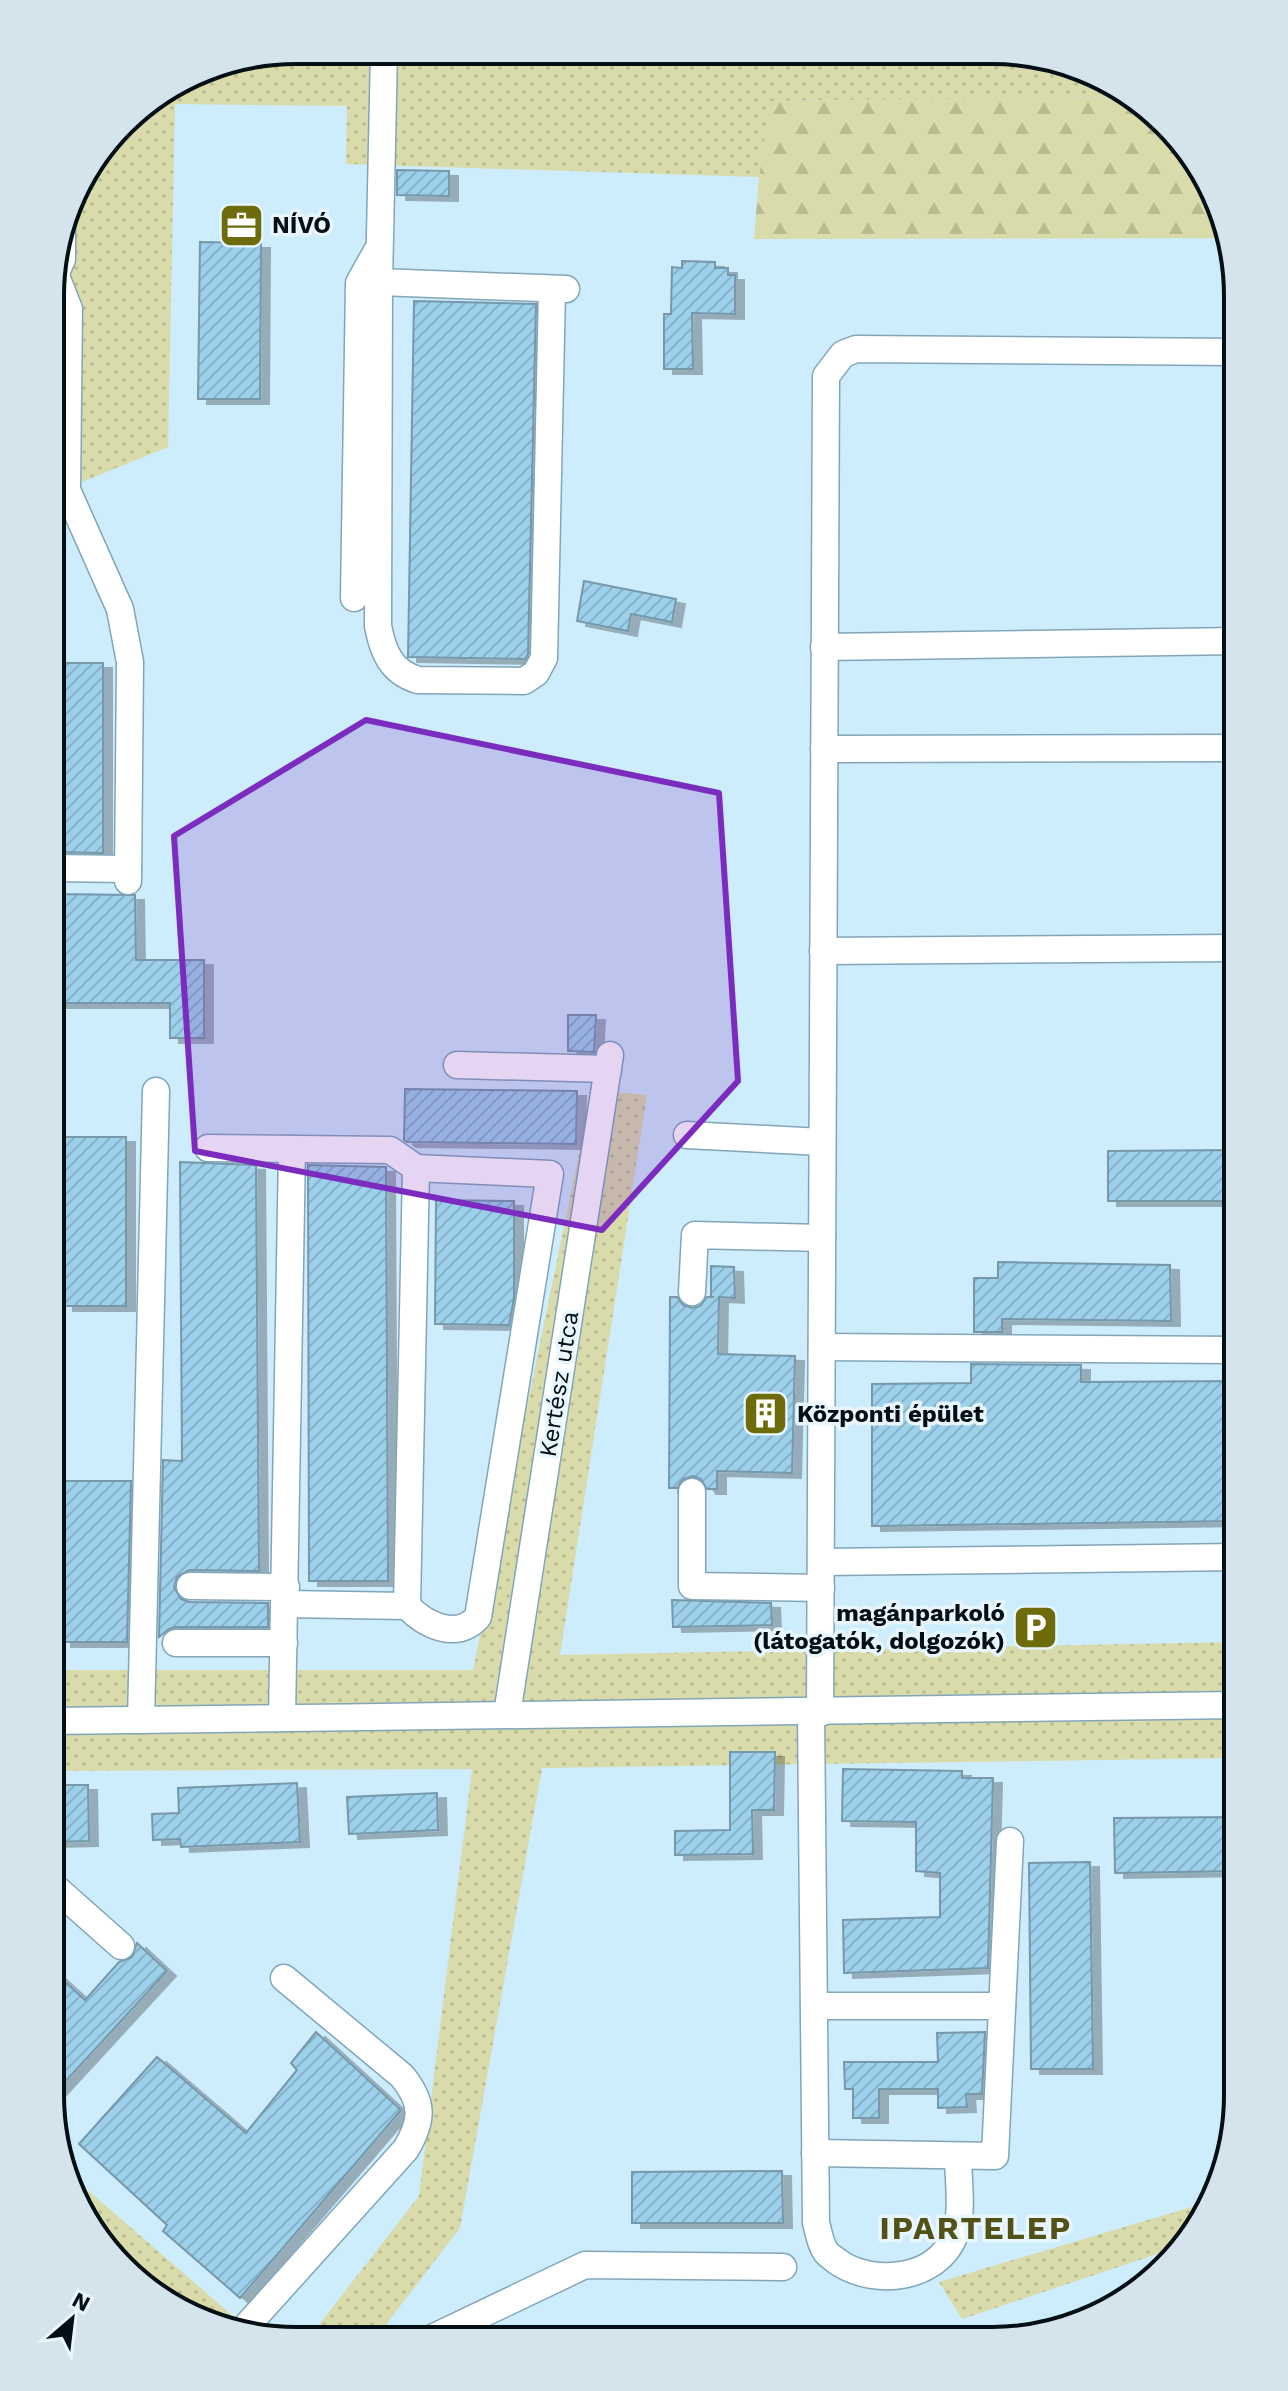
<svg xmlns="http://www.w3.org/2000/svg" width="1288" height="2391" font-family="'Work Sans',sans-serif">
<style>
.grass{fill:url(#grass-dots)}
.forest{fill:url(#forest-firs)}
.building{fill:url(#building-hatch);stroke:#7498ab;stroke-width:2;filter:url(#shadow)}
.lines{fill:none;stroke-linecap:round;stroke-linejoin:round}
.minor-casing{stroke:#81a6b9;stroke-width:29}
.minor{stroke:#fff;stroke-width:26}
.marked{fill:#7b2cbf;fill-opacity:0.2;stroke:#7b2cbf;stroke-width:6;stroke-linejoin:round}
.labels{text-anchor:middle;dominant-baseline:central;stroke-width:7;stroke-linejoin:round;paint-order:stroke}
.poi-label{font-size:24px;font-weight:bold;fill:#030f15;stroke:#e7f6ff;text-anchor:start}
.street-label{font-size:24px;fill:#030f15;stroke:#e7f6ff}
.district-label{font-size:32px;font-weight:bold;letter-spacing:2px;fill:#535216;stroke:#e7f6ff}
.rim{fill:none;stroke:#030f15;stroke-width:4}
</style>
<defs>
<pattern id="grass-dots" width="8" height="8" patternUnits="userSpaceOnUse" patternTransform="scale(2)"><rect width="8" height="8" fill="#dadbaa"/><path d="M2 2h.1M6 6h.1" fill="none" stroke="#b9bb91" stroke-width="1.8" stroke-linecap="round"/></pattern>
<pattern id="forest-firs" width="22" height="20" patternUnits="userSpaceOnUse" patternTransform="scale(2)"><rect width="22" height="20" fill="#dadbaa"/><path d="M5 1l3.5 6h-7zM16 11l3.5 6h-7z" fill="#b9bb91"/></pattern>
<pattern id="building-hatch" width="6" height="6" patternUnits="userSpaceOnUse" patternTransform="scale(2)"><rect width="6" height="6" fill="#9dd1eb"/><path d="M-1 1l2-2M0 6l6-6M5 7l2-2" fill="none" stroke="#86b2c9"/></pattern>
<filter id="shadow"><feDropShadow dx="9" dy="5" stdDeviation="0" flood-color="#0004"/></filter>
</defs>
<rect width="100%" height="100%" fill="#cdecfc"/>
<!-- grass -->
<g class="grass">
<path d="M296 50 1040 55 1126 97 771 101 759 177 346 164 347 106 175 104 168 447 52 494V264L76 187 133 111 202 69Z"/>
<path d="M592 1090 647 1095 560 1655 1238 1642V1758L542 1768 460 2228 375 2339H308L419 2196 472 1769 50 1771V1670H473Z"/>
<path d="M62 2168 256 2336 146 2290 101 2244Z"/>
<path d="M1212 2201 1187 2244 962 2319 939 2282Z"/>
</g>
<!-- forest -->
<path class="forest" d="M1126 97 1154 111 1225 216 1228 238 754 239 759 177 770 101Z"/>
<!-- building -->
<g class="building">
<path d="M397 170 449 171V196L397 195Z"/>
<path d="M200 242 261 243 260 399H198Z"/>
<path d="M682 261 715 262V268H728V275H735V314L692 313 693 369H664V314H671L672 267 682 268Z"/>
<path d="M414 301 536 304 528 654 525 659 408 657Z"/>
<path d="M584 581 676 599 672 622 631 614 628 631 577 621Z"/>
<path d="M52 663H103V853L51 852Z"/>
<path d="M51 894 135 895 136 960H204V1038H170V1003H51Z"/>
<path d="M568 1015H596L594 1052 568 1051Z"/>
<path d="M405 1089 577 1091 576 1144 407 1142 404 1140Z"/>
<path d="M63 1137H126V1306H64Z"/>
<path d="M1238 1150V1201H1108V1151Z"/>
<path d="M180 1162 256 1165 259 1571 189 1570 177 1577 174 1587 181 1599 189 1602 268 1603V1627H176L169 1629 159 1637 163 1460 182 1461Z"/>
<path d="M308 1165 386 1167 388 1581H309Z"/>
<path d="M436 1200 514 1201V1298L509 1325 435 1324Z"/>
<path d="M998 1262 1170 1265 1171 1321 1002 1319V1332H974V1278H998Z"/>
<path d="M711 1266 734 1267 735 1298 719 1297 718 1354 795 1356 792 1473 717 1471V1489H707L701 1479 693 1476 683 1479 677 1488H669L670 1297H677L683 1305 692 1308 700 1306 707 1297H714H711Z"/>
<path d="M971 1364 1081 1365V1382L1238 1381V1521L872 1526V1384L971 1383Z"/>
<path d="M61 1481H131L127 1642H62Z"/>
<path d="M672 1600 771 1603 772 1625 673 1627Z"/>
<path d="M730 1752H775L774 1810H752L753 1854 675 1855V1831L730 1830Z"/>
<path d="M843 1769 962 1771V1778H993L988 1968 844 1973 843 1920 940 1917V1873L916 1871V1822L842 1821Z"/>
<path d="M297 1783 300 1842 181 1847 180 1839 153 1840 152 1814 179 1813 178 1788Z"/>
<path d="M50 1785H88L89 1841 50 1842Z"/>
<path d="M437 1793 438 1830 349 1834 347 1797Z"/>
<path d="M1238 1817V1871L1115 1873 1114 1818Z"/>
<path d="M1090 1862 1093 2069H1031L1029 1863Z"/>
<path d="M137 1943 167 1971 50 2098V1968L85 2000 119 1962 132 1957Z"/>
<path d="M316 2032 401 2110 240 2298 163 2231 167 2225 79 2144 157 2057 246 2133 297 2070 291 2063Z"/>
<path d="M985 2032 982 2094H966L967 2107 938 2108V2089H879V2118H853V2089H845L844 2062H938L937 2033Z"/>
<path d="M782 2171 783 2223H632V2172Z"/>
</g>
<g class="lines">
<defs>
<g id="minor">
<path d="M384 51 379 282 378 626C383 652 391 672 418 680L524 681 536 673 544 658 552 290"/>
<path d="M56 276 69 309 67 490 120 609 130 662 128 881"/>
<path d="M52 282 62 259V231"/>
<path d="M379 282 566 289"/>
<path d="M354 598 359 283 378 249"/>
<path d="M824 647 1238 641"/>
<path d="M824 749 1238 748"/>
<path d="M51 868 128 869"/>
<path d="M823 951 1238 948"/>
<path d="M457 1065 608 1069"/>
<path d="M687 1135 822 1142"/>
<path d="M208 1148 390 1150 416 1168 550 1174 478 1617C457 1641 425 1625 407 1606L285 1604"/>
<path d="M692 1292 695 1235 822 1238"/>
<path d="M822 1347 1238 1350"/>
<path d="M692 1492V1586L821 1588"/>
<path d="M821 1562 1238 1557"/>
<path d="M190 1586 286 1587"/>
<path d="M407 1606 416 1168"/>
<path d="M176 1643H284"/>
<path d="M811 1713 816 2223C819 2233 820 2244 826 2252 830 2257 836 2260 841 2264 877 2286 936 2279 954 2237 964 2214 958 2180 958 2156"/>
<path d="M820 1713 826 376 843 354 856 349 1238 352"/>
<path d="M507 1714 610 1055"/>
<path d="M282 1718 292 1149"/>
<path d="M141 1720 156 1091"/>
<path d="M50 1721C446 1716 842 1712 1238 1705"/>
<path d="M50 1883 121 1946"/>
<path d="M814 2006H1002"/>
<path d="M815 2153 995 2156 1010 1841"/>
<path d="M243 2330 406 2149C423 2120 424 2103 402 2076L284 1978"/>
<path d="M430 2339 585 2265 783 2267"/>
</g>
</defs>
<!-- minor casing -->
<use href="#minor" class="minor-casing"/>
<!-- minor -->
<use href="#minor" class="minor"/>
</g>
<!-- marked area -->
<path class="marked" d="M366 720 719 793 738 1081 602 1230 195 1151 174 836Z"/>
<!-- icons -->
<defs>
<symbol id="office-square" viewBox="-11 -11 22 22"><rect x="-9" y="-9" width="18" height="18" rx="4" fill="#6e6c0a" stroke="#e7f6ff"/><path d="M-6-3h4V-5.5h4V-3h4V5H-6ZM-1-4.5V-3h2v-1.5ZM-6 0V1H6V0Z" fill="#fff"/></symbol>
<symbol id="building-square" viewBox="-11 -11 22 22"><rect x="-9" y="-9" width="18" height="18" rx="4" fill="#6e6c0a" stroke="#e7f6ff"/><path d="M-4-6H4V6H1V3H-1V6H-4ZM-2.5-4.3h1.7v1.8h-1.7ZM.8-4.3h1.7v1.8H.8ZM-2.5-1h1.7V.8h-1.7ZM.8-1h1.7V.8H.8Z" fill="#fff"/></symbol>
<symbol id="parking-square" viewBox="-11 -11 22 22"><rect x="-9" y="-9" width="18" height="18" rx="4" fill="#6e6c0a" stroke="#e7f6ff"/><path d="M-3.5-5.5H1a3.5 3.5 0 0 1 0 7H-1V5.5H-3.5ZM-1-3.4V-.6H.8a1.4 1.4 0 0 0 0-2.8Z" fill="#fff"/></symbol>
</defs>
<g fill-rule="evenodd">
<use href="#office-square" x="216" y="200" width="51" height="51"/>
<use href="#building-square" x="740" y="1388" width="51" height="51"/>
<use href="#parking-square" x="1010" y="1602" width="51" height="51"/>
</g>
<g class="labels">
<!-- poi labels -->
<g class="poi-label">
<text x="272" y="225">NÍVÓ</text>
<text x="797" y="1414">Központi épület</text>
<text x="1005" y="1613" text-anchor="end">magánparkoló<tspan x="1005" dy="28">(látogatók, dolgozók)</tspan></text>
</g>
<!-- street labels -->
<g class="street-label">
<text transform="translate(559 1384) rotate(-81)">Kertész utca</text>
</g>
<!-- district labels -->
<g class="district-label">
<text x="976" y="2228">IPARTELEP</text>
</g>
</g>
<!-- crop -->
<path d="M0 0H1288V2391H0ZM296 64H992A232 232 0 0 1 1224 296V2095A232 232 0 0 1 992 2327H296A232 232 0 0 1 64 2095V296A232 232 0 0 1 296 64Z" fill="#d5e4ec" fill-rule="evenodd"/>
<path class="rim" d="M296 64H992A232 232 0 0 1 1224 296V2095A232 232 0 0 1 992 2327H296A232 232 0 0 1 64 2095V296A232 232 0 0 1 296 64Z"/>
<!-- north arrow -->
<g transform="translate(72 2319) rotate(28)" stroke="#e7f6ff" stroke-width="6" paint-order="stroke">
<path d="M0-6L14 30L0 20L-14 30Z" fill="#030f15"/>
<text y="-12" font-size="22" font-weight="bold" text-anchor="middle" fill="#030f15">N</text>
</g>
</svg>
